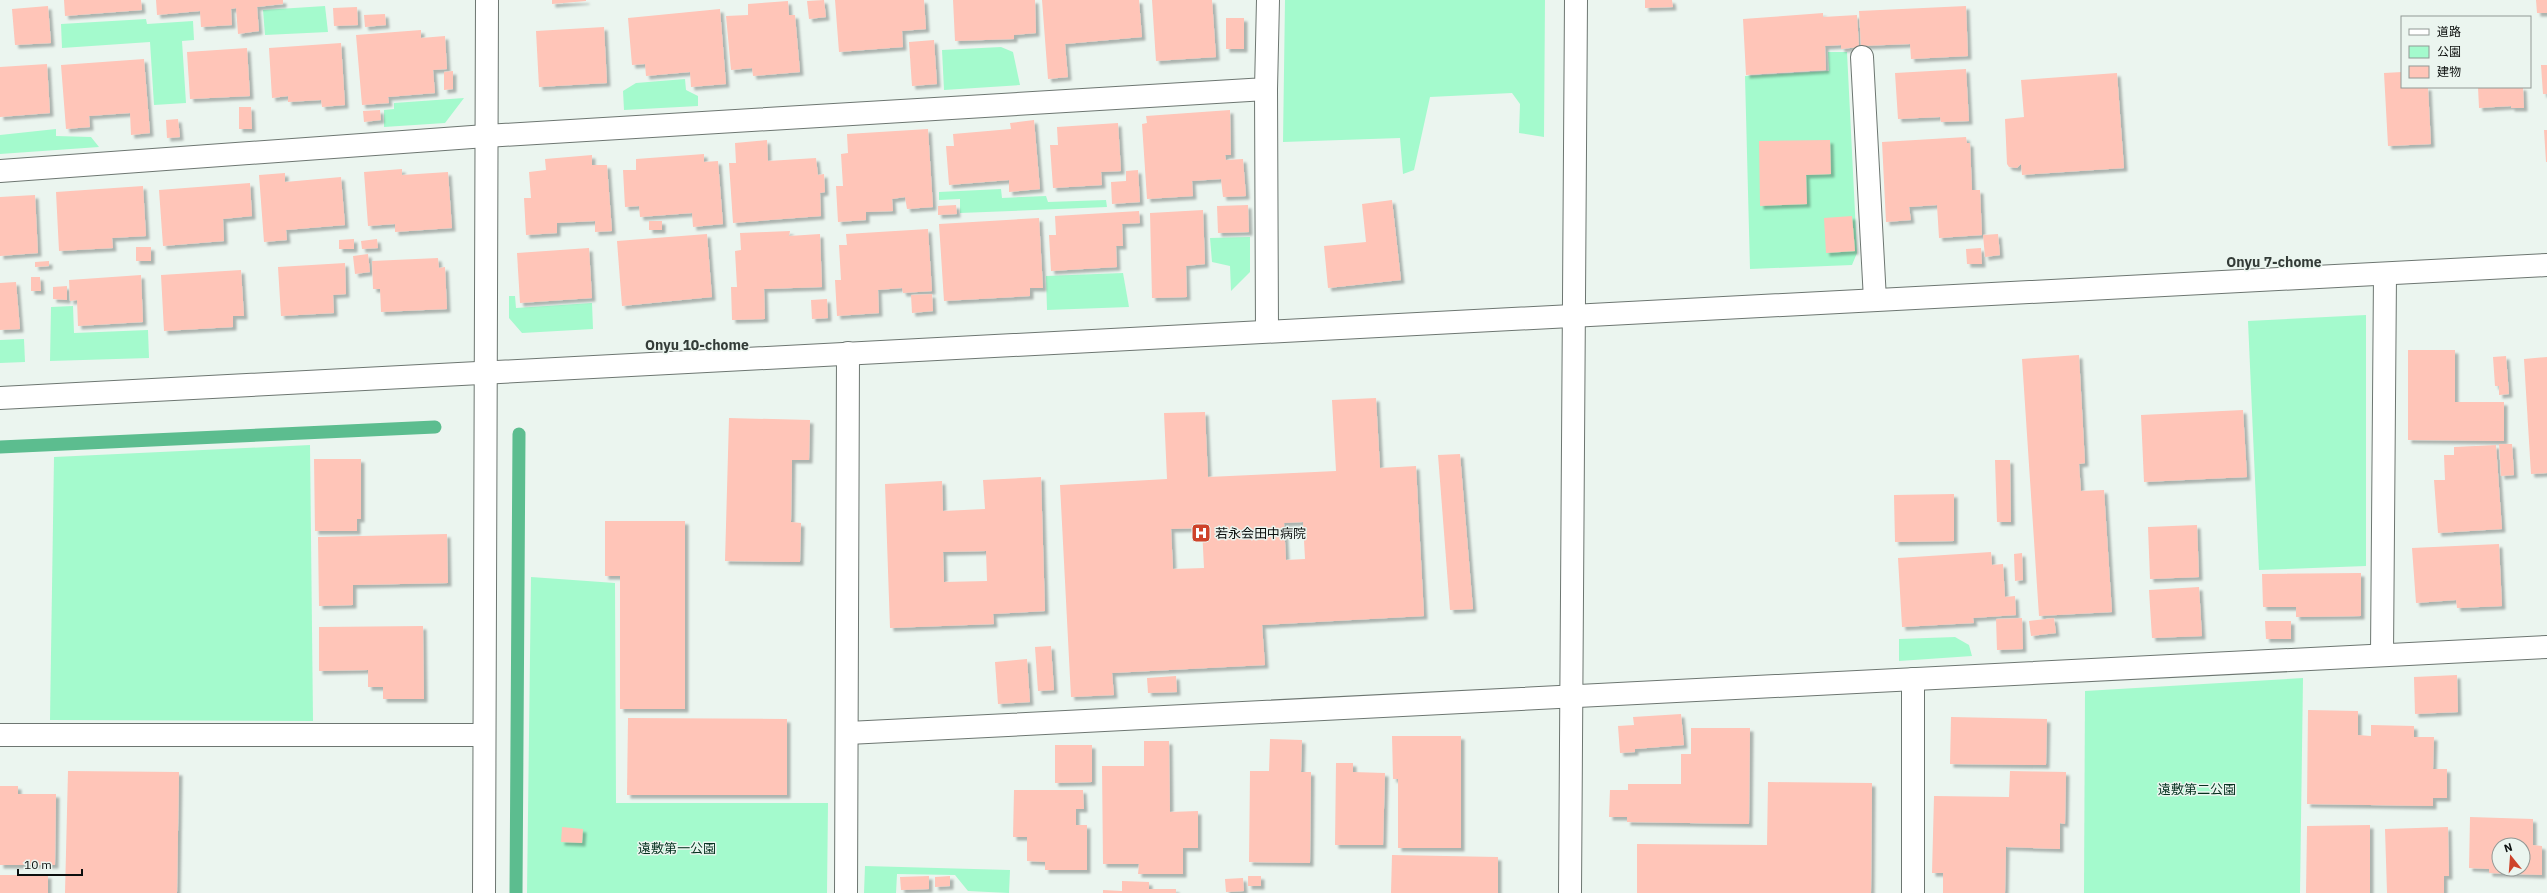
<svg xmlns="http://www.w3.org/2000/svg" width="2547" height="893" font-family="'IBM Plex Sans','Noto Sans JP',sans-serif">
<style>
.green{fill:#a4facd}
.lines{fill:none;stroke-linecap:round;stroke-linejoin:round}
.stream{stroke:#5cbd8f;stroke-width:13}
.building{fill:#ffc5b8;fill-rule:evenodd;filter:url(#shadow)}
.minor-casing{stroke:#6d7671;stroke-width:24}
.minor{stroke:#fff;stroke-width:22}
.labels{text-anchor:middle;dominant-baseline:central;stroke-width:3;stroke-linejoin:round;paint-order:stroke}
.poi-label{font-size:13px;fill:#0c0f0e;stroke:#ebf5ef;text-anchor:start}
.park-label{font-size:13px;fill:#05311f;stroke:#ebf5ef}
.neighbourhood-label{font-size:14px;font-weight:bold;fill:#343c38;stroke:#ebf5ef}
</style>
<defs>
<filter id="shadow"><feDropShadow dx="3.5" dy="3.5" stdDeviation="1" flood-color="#0004"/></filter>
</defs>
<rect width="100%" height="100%" fill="#ebf5ef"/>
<!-- green -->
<g class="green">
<path d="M1285 0H1545L1544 137 1519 133 1520 104 1512 93 1430 97 1414 170 1403 174 1400 138 1283 142Z"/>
<path d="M325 6 328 32 265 35 263 10Z"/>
<path d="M146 19 147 24 193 21 194 40 182 41 186 103 154 105 150 42 62 48 61 24Z"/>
<path d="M1001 47 1013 52 1020 85 944 90 942 50Z"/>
<path d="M1828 52H1847L1857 253 1852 265 1750 269 1745 76 1829 71Z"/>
<path d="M685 79 686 90 698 96V106L624 110 623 91 636 83Z"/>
<path d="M464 98 445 123 384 127V110L394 109V103Z"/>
<path d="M56 129V136L91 137 99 147 0 154V135Z"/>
<path d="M1001 189 1002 198 1046 196 1048 202 1106 200 1107 207 960 213V199L939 200V192Z"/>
<path d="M1250 237V272L1231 291 1230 266 1212 262 1210 238Z"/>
<path d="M1123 273 1129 307 1047 310 1046 276Z"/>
<path d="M509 296H515L516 308 592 303 593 329 522 333 509 318Z"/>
<path d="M73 306 74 333 148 330 149 358 50 361 51 307Z"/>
<path d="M2366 315V566L2259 570 2248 321Z"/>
<path d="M24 339 25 362 0 363V340Z"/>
<path d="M310 445 313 721 50 720 54 457Z"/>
<path d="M531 577 615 583 616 803H828L827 893H527Z"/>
<path d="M1955 637 1969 645 1972 656 1899 661V639Z"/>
<path d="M2303 678 2300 893H2084L2085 691Z"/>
<path d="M865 866 1010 870 1009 893 968 891 955 875 897 874 896 893H864Z"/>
</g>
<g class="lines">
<!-- stream -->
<g class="stream">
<path d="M0 447 435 427"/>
<path d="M516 893 519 434"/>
</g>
</g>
<!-- building -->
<g class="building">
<path d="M64 0H141L142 10 65 16Z"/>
<path d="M156 0H283V4L257 7 259 31 238 34 236 8 231 9 232 25 201 27 200 11 157 15Z"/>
<path d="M552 0H586V1L552 4Z"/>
<path d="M824 0 826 17 809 19 807 1Z"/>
<path d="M835 0H924L926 29 902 31 903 47 839 52Z"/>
<path d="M953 0H1035L1036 33 1014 35V39L955 41Z"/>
<path d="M1042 0H1139L1142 37 1065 44 1068 77 1048 79Z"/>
<path d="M1152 0H1212L1216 57 1156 61Z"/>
<path d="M1645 0H1672L1673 7 1645 8Z"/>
<path d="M2536 0H2547V13H2537Z"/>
<path d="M788 1 789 15H795L800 72 753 76 752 68 731 70 726 16 748 15V4Z"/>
<path d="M48 6 51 43 15 45 12 9Z"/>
<path d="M1966 6 1968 56 1911 59 1910 44 1861 46 1859 11Z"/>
<path d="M357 7 358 25 334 26 333 8Z"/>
<path d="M720 9 726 84 691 87 690 72 646 76 645 64 632 65 628 18Z"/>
<path d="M1823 13V17L1857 15 1859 47 1841 49V45L1825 46 1826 70 1746 75 1743 19Z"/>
<path d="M385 14 386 25 365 27 364 15Z"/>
<rect x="1226" y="18" width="18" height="31"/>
<path d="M604 27 607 83 539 87 536 31Z"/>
<path d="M421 30V38L445 36 447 69 433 70 435 93 388 97 389 103 362 105 356 35Z"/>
<path d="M934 40 937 84 912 86 909 42Z"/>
<path d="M341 43 345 105 322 107 321 100 288 102V96L272 98 269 48Z"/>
<path d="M247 48 250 96 190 99 187 52Z"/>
<path d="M144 59 150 133 131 135 130 113 89 116 90 127 66 129 61 65Z"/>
<path d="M47 64 50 113 0 117V67Z"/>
<path d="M2541 65H2547V94H2543Z"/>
<path d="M1966 69 1969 121 1941 122 1940 117 1898 119 1895 73Z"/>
<path d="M453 71V89L444 90V72Z"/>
<path d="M2402 72V87H2428L2431 144 2388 146 2384 73Z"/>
<path d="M2117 73 2124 168 2022 175 2021 164 2017 168 2009 167 2007 164 2005 119 2024 117 2021 80Z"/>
<path d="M2478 87H2523L2524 108H2511V106L2479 108Z"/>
<path d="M239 107H251L252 129H239Z"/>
<path d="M380 110 381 120 364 122 363 111Z"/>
<path d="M1230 110 1231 155H1225L1226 160 1243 159 1246 196 1223 197 1221 179 1192 181 1193 196 1147 199 1142 124 1147 123 1146 116Z"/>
<path d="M178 119 180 137 167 138 166 120Z"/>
<path d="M1034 120 1040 189 1009 192V180L949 185 946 146H954L953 134 1011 129 1010 123Z"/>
<path d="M1118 123 1121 171 1101 172 1102 185 1053 188 1050 145H1058L1057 127Z"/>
<path d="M928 129 933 207 907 209 905 197 892 199 893 211 866 212V220L838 222 836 186H843L841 154 848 153 847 134Z"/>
<path d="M2544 130H2547V162H2546Z"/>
<path d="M1966 137 1967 143H1970L1972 190H1980L1982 235 1939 238 1937 205 1909 207 1911 220 1886 222 1882 142Z"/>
<path d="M767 140 768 161 816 158 818 175 824 174 825 192 820 193 821 216 733 223 729 163H736L735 143Z"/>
<path d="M1830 140 1831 174 1806 175 1807 204 1760 206 1759 141Z"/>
<path d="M704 154V162L718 161 723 224 693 227 692 213 640 217 639 206 625 207 623 170H636V159Z"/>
<path d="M592 155V165H607L612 231 595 232V221L557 223V233L526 235 524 198H531L529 172 546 170 545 159Z"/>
<path d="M402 169V175L448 172 452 228 395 232V224L368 226 364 172Z"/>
<path d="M1138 170 1140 202 1112 204 1111 182 1126 181V171Z"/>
<path d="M285 173V182L341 177 345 225 286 230 287 240 264 242 259 175Z"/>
<path d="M250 183 252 216 223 219 224 241 163 246 159 190Z"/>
<path d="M143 186 146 236 112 238 113 248 59 251 56 192Z"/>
<path d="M35 195 38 253 0 256V197Z"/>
<path d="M1392 200 1401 280 1328 288 1324 246 1366 242 1362 204Z"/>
<path d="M956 205 957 214 938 215V206Z"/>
<path d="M1248 205 1249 232 1218 233 1217 206Z"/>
<path d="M1203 210 1205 264 1186 266 1187 297 1152 298 1150 213Z"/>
<path d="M1139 211 1140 223 1122 224 1123 246H1116L1117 267 1051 271 1049 235H1056L1055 216Z"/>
<path d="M1852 216 1855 251 1826 253 1824 218Z"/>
<path d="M1039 218 1043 288H1030V296L944 301 939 224Z"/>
<rect x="649" y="221" width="13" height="9"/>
<path d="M928 229 932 291 903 293 902 288 878 290 879 313 837 316 835 280H841L839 245H847L846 234Z"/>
<path d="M790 231 789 236 820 234 822 287 764 289 765 319 732 320 731 287H737L735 251 741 250 740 233Z"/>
<path d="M707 234 712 297 622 306 617 241Z"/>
<path d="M1998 234 2000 255 1985 257 1983 235Z"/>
<path d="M354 239V249H339V240Z"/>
<path d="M377 239 378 248 362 249 361 241Z"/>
<rect x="136" y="247" width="15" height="14"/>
<path d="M589 248 592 298 520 303 517 253Z"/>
<path d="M1981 248 1982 264H1967L1966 249Z"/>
<path d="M368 254 370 272 355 274 353 256Z"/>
<path d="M438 258 439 268 445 267 447 309 381 312 380 289H373L372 261Z"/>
<path d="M49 261V266L35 267V262Z"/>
<path d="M345 263 346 294 333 295 334 313 281 316 278 267Z"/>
<path d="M241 270 244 316H233V327L164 331 161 275Z"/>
<path d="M141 275 143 322 78 326 77 300 70 301 69 280Z"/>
<path d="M31 277H40L41 291H31Z"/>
<path d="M16 282 20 329 0 330V283Z"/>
<path d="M67 286V300L53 299V287Z"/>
<path d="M932 294 933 311 912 313 911 295Z"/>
<path d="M827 299 828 318 812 319 811 300Z"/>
<path d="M2408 350H2455V402H2504V441L2408 440Z"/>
<path d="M2079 355 2085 463 2079 464 2081 491 2104 490 2112 612 2039 616 2022 359Z"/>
<path d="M2506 356 2509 394 2499 395V386H2495L2493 357Z"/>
<path d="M2547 357V473L2531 474 2524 359Z"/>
<path d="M1376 398 1380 468 1416 466 1424 616 1262 625 1265 665 1112 673 1114 695 1071 697 1060 485 1167 479 1164 413 1205 412 1208 477 1336 471 1332 400ZM1303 522 1305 559 1286 560 1284 523ZM1202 528 1204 568 1173 569 1171 529Z"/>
<path d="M2243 410 2247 477 2144 482 2141 415Z"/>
<path d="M729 418 810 420 809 460H792L791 522 801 523 800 562 725 561Z"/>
<path d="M2499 444H2512L2514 475 2501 476Z"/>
<path d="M2496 445 2502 529 2438 533 2434 480H2445L2444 455H2454V447Z"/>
<path d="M1460 454 1473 609 1450 610 1438 455Z"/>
<path d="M314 459H361V519H357V531H315Z"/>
<path d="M1995 460H2010L2011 522H1997Z"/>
<path d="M1041 477 1045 611 993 614 994 624 890 628 885 484 942 481 943 511 985 509 983 480ZM986 551 987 581 944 582 943 552Z"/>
<path d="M1954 494V541L1895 542 1894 495Z"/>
<path d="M605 521H685V709H620V576H605Z"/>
<path d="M2197 525 2199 577 2150 579 2148 527Z"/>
<path d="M447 534 448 583 353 585V605L319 606 318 537Z"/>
<path d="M2499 544 2502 606 2457 608 2456 600 2416 603 2412 548Z"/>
<path d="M1991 552 1992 565 2003 564 2005 597 2015 596 2016 615 1973 618 1974 623 1902 627 1898 558Z"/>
<path d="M2022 553 2023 580 2015 581 2014 554Z"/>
<path d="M2361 573V616L2296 617V607H2263L2262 574Z"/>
<path d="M2199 587 2202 636 2152 638 2149 590Z"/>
<path d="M2022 618 2023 649 1997 650 1996 619Z"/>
<path d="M2054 618 2056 633 2031 636 2029 621Z"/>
<path d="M2265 621H2291V639H2266Z"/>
<path d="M423 626 424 699H383V687H368V670L319 671V627Z"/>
<path d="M1051 646 1054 690 1038 691 1035 647Z"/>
<path d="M1027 659 1030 702 998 704 995 662Z"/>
<path d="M2457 675 2458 712 2415 714 2414 677Z"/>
<path d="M1176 676 1177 692 1148 693 1147 678Z"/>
<path d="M2308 710 2358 711V735L2371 736V725L2414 726V737H2434L2433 769H2447V798H2433V806L2307 804Z"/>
<path d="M1681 714 1684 745 1635 749V752L1620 753 1618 726 1634 725 1633 717Z"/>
<path d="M1951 717 2047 719 2046 765 1950 764Z"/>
<path d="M628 718 787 719V795H627Z"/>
<path d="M1691 728H1750L1749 824 1627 822V817H1609L1610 790H1628V784H1681V754H1691Z"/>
<path d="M1392 736H1461V848H1398V779H1393Z"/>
<path d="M1270 739 1302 740 1301 772H1311L1310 863 1249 862 1250 771H1269Z"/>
<path d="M1144 741H1169L1170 812 1198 811V848H1183V874H1138L1139 864H1103L1102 766H1144Z"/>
<path d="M1055 745H1092V782L1055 783Z"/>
<path d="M1336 763H1353V772L1385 773 1383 845H1335Z"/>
<path d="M68 771 179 772 177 893H65Z"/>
<path d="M2010 771 2066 772 2065 824 2060 823V849L2006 847 2005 893H1943V873H1932L1934 796 2009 797Z"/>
<path d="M1768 782 1872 783 1871 893H1637V844L1767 845Z"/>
<path d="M0 786H18V794H56L55 865H0Z"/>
<path d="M1014 790H1083L1084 809H1076V825H1087V870H1045V862L1027 861V837H1013Z"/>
<path d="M2470 817 2533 819V845L2542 846V875L2489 873V869L2469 868ZM2499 845H2523V869H2499Z"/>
<path d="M2370 825V893H2306L2307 826Z"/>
<path d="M562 827 583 829 582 843 561 842Z"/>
<path d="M2448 827 2449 876H2444V893H2387L2385 829Z"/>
<path d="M1392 855 1498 857V893H1391Z"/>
<rect x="0" y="875" width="48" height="18"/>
<path d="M929 876V889L901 890 900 877Z"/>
<path d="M950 876V886L935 887V877Z"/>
<rect x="1248" y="876" width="13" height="10"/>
<path d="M1243 878 1244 891 1226 892 1225 879Z"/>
<path d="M1122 881 1149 882V889H1176V893H1103V890L1122 891Z"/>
</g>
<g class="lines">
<defs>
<g id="minor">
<path d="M1862 57 1875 300"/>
<path d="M1266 89 1267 331"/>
<path d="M0 171 486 136 1266 89 1268 0"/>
<path d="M0 398 2547 265"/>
<path d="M2382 654 2385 274"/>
<path d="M1913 679V893"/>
<path d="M848 733 2547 647"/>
<path d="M0 735H484"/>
<path d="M484 893 487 0"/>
<path d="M846 893 848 353"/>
<path d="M1570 893 1576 0"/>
</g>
</defs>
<!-- minor casing -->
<use href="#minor" class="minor-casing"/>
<!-- minor -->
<use href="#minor" class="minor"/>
</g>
<!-- icons -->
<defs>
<symbol id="hospital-square" viewBox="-11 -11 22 22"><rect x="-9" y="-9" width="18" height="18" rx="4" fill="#ce432a" stroke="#ebf5ef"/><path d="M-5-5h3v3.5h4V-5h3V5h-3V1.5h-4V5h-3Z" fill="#fff"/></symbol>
</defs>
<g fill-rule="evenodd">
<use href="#hospital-square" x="1190" y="522" width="22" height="22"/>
</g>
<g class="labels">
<!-- poi labels -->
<g class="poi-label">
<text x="1215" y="533">若永会田中病院</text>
</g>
<!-- park labels -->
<g class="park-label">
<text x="2197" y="789">遠敷第二公園</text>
<text x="677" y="848">遠敷第一公園</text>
</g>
<!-- neighbourhood labels -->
<g class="neighbourhood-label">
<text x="2274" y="262">Onyu 7-chome</text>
<text x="697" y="345">Onyu 10-chome</text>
</g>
</g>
<!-- legend -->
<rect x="2401" y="16" width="130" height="72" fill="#ebf5ef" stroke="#929995"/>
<rect x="2409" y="29" width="20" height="6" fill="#ffffff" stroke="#929995"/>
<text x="2437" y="36" font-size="12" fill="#0c0f0e">道路</text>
<rect x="2409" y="46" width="20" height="12" fill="#a4facd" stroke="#929995"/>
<text x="2437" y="56" font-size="12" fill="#0c0f0e">公園</text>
<rect x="2409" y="66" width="20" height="12" fill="#ffc5b8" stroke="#929995"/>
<text x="2437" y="76" font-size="12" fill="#0c0f0e">建物</text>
<!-- north arrow -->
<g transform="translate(2511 857) rotate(343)"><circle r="19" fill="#ebf5ef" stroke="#929995"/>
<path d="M0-3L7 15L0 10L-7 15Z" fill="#ce432a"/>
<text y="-6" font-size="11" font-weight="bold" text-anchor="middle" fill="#0c0f0e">N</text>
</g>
<!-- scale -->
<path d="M18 869v6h64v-6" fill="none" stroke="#0c0f0e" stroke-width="2"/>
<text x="24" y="869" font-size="12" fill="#0c0f0e" stroke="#ebf5ef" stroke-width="3" paint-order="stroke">10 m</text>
</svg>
